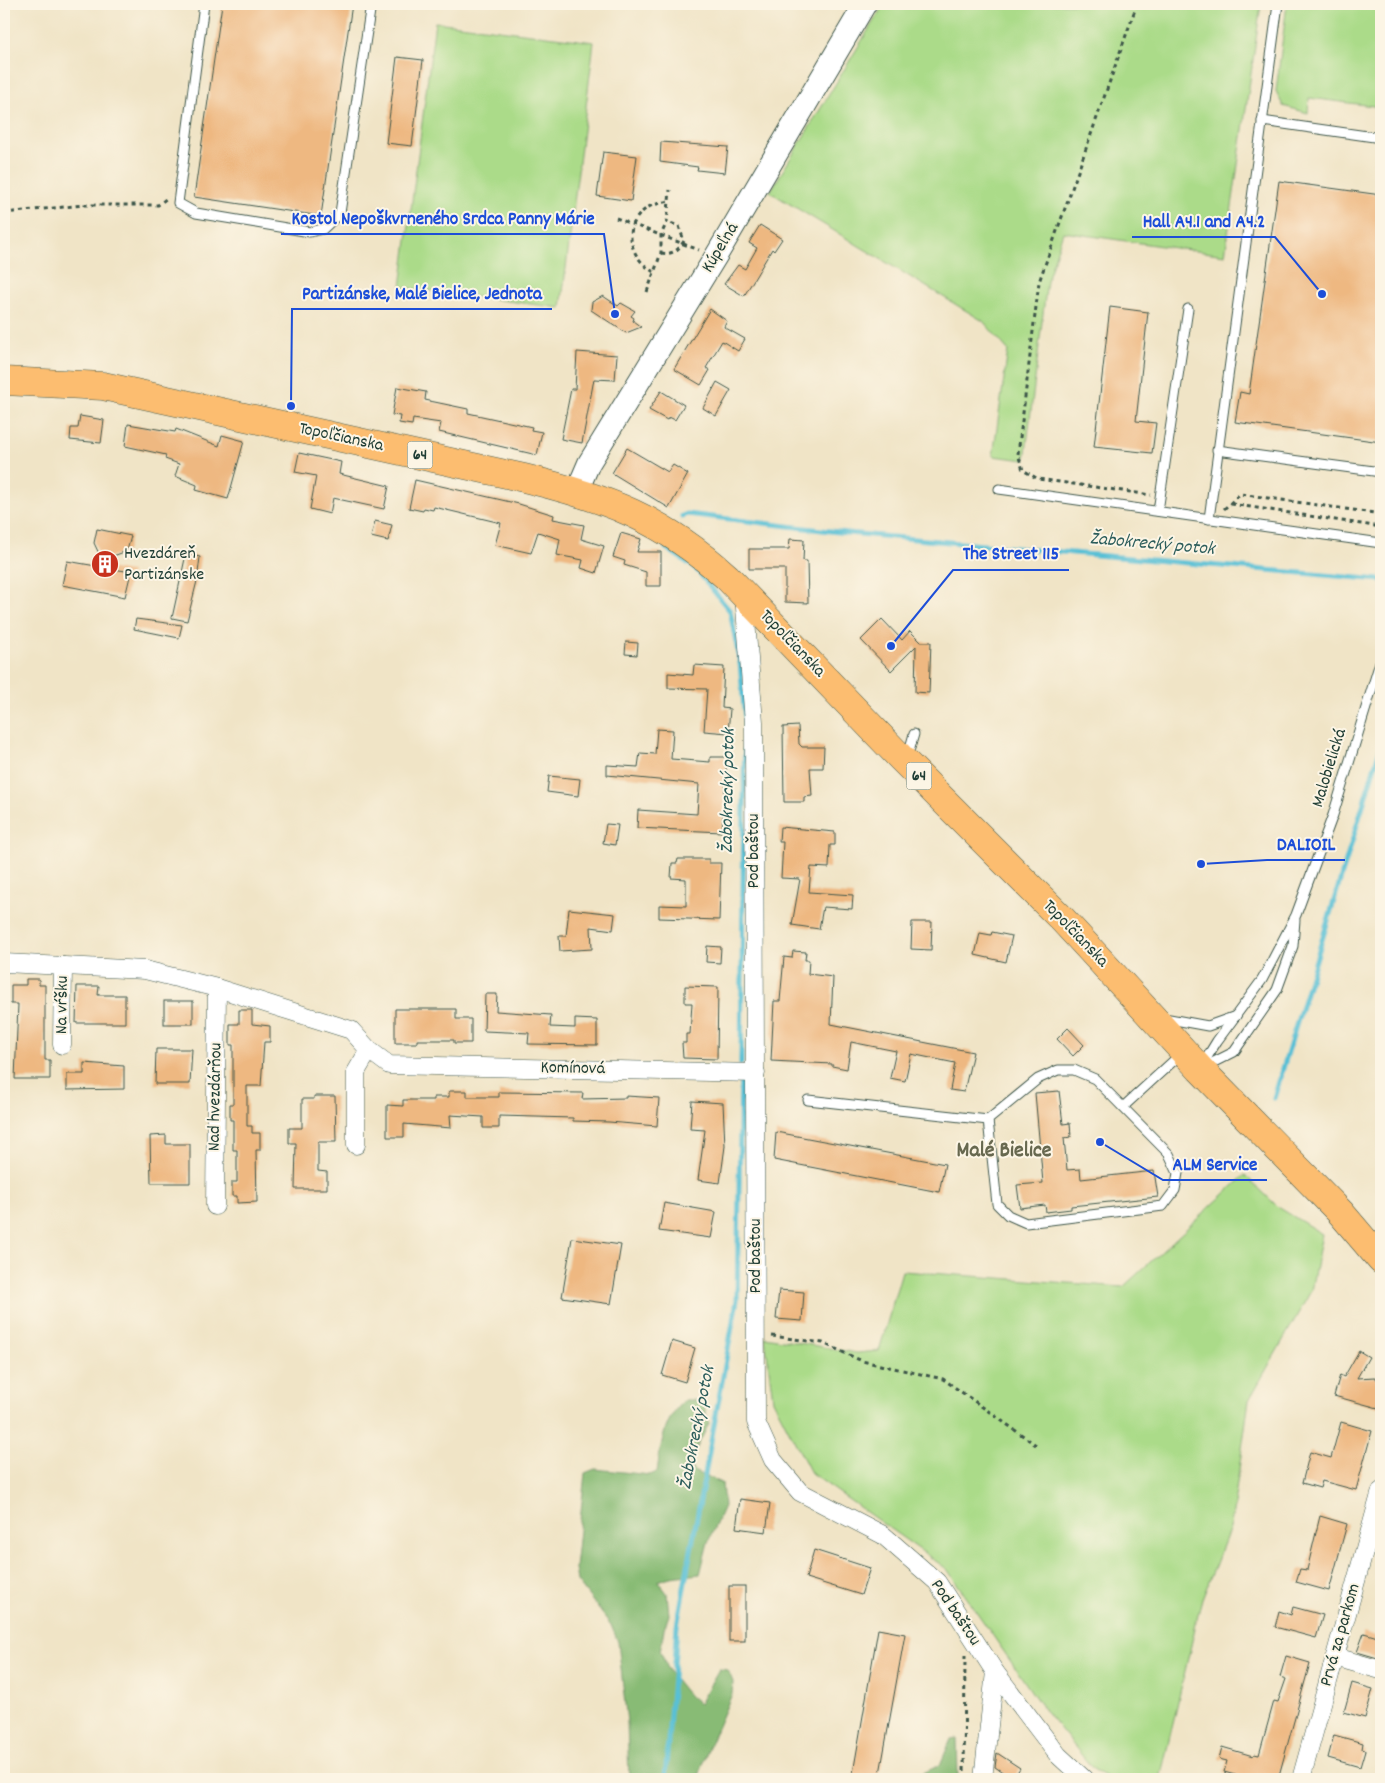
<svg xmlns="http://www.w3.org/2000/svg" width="1385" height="1783" font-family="Dekko,sans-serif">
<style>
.green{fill:#abdb89;stroke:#658c5e}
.forest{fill:#88bb75;stroke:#547c54}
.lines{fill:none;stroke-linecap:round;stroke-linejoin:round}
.stream{stroke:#58c0d5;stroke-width:5}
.building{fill:#eeb881}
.service-casing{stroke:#3e564a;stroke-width:11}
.minor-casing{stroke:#3e564a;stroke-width:19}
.tertiary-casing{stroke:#3e564a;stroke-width:24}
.primary-casing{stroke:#3e564a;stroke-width:29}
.path{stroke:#3e564a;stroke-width:3;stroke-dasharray:4 4;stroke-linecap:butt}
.service{stroke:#fff;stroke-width:9}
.minor{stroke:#fff;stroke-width:18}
.tertiary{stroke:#fff;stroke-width:22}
.primary{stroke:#fcbd6f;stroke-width:28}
.labels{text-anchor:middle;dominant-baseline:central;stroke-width:4;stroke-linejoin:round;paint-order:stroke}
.shield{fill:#fcf5e5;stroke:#617469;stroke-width:1}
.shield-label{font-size:16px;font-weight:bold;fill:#1f3d34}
.street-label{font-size:18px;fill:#1f3d34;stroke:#fcf5e5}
.poi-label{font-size:18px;fill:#1f3d34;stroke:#fcf5e5;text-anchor:start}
.water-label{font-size:19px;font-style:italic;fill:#2d5e5c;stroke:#fcf5e5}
.district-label{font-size:22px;font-weight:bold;fill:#67684f;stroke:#fcf5e5}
.leader{fill:none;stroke:#1d4ed8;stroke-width:2}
.callout-dot{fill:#1d4ed8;stroke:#fcf5e5;stroke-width:2}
.callout-label{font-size:19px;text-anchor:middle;font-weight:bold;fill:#1d4ed8;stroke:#fcf5e5;stroke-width:4;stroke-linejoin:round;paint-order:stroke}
</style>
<rect width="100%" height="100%" fill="#fcf5e5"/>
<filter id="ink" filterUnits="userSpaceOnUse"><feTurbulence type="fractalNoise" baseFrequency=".02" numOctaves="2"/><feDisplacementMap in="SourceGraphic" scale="10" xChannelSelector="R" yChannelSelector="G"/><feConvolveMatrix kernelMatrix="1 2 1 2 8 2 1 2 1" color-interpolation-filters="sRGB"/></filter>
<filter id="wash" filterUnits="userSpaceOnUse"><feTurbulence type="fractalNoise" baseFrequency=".0096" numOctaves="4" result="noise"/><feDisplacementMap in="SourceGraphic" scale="20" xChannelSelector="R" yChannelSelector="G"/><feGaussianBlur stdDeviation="1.12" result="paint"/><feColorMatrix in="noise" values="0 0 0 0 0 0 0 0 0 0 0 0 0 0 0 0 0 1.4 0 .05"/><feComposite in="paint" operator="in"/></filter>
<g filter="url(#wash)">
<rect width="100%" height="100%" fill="#f0e4c6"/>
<!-- green -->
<g class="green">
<path d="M884 4H1261L1225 255 1063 232 1047 281 1025 460 993 456 1008 350 983 321 770 192Z"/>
<path d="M1287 4H1381V107L1309 98 1308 113 1283 106 1276 91Z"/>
<path d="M435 22 594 42 561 308 401 287Z"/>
<path d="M1245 1175 1278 1207 1322 1234 1311 1291 1249 1400 1231 1525 1201 1602 1160 1779H1110L1093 1769 1040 1704 947 1569 811 1473 773 1400 765 1337 857 1353 879 1351 902 1271 1123 1287Z"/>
</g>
<!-- forest -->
<g class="forest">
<path d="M684 1400H694L703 1403 709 1423 689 1464 693 1471 722 1483 724 1506 708 1542 700 1574C685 1576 671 1575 658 1581L667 1593 669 1615 664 1629 660 1651 670 1673 686 1693 699 1704 719 1669 728 1670 733 1682 732 1694 708 1749 698 1779H629L627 1722 618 1642 611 1625 577 1581 575 1568 585 1473 595 1469 650 1475 657 1472C661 1445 663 1421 684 1400Z"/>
<path d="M957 1738 958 1779H910L940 1765 951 1739Z"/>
</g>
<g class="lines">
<!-- stream -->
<g class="stream">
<path d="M682 516 687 514 847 533 1381 580"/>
<path d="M666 548 695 568 730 611 740 662 745 718 741 1063"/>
<path d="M1274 1098 1381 746"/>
<path d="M665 1779 677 1626 737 1300 741 1081"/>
</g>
</g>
<g id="blocks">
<!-- building -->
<g class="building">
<path d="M222 4H352L321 216 194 197Z"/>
<path d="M397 57 423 60 412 146 386 143Z"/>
<path d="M661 142 728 147 725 173 697 170 698 167 660 162Z"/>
<path d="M603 152 637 156 631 201 597 196Z"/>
<path d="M1279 181 1381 195V442L1235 422 1240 392 1249 394Z"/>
<path d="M760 225 782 239 774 251 772 249 744 296 724 284 738 265 745 269 757 248 749 243Z"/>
<path d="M603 296 618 306 621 303 635 311 631 316 634 318 633 321 641 327 626 333 591 310 592 302Z"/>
<path d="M1110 307 1148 312 1136 421 1156 423 1152 453 1094 447Z"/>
<path d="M710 309 727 321 724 327 745 339 738 351 722 341 706 368 710 370 701 385 674 369Z"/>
<path d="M577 352 617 355 615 380 594 379 582 443 561 439 571 389H575Z"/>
<path d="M717 382 731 390 716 416 703 408Z"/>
<path d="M397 387 426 392 425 400 468 409V413L532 427 531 430 542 432 537 455 439 432 441 423 413 419 412 425 399 423 400 416 392 415Z"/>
<path d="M661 391 684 405 675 420 669 417 667 420 649 410Z"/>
<path d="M80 416 104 420 101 443 70 440 71 428H78Z"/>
<path d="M128 424 175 432 176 429 219 446 222 435 244 441 228 499 196 490 197 485 175 476 179 464 165 459 166 455 125 446Z"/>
<path d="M627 448 668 472 673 465 688 474 669 508 612 473Z"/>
<path d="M299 453 341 462 339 474 389 486 384 509 333 498 330 514 310 509 316 476 295 472Z"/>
<path d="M415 480 519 504 554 515 553 519 584 525 581 539 604 546 596 573 581 568 583 560 557 555 560 539 538 532 531 553 495 545 501 523 434 507 433 510 424 508 423 511 409 508Z"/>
<path d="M375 521 392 525 388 541 371 537Z"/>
<path d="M97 529 131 536 127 551 102 560 94 543Z"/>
<path d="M621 533 641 539 637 552H661V586H646V572L624 565 625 561 613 557Z"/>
<path d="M790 539 804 540 803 561H807L808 603 785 602V569H749V549H789Z"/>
<path d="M186 554 200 557 197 581 187 621 172 618Z"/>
<path d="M67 561 131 572 125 597 62 585Z"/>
<path d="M136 619 182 625 179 638 134 629Z"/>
<path d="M882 619 902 640 910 631 921 642H931L929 693 915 692 916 646 891 671 861 640Z"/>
<path d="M626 642 638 643 637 655 625 654Z"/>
<path d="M694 665 724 667 722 708 730 709 728 733 704 731 707 689 668 688V673L693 675Z"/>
<path d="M798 726 799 744 802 747H824L823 768H810L812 796 804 797V802H784L783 727Z"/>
<path d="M657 729 673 730 671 759 710 762V757H727L722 832 637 828 638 810 697 814 699 784 607 775V765L638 767 640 753 655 754Z"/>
<path d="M549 776 580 779 578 796 547 792Z"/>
<path d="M606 824 618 825 615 845 603 843Z"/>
<path d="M780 827 835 832V845H830L829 868 811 867 809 892 853 895 852 909 823 907 819 929 792 925 800 879 781 878 783 842H779Z"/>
<path d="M678 859H709V863H721L719 920 659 918V905L686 906V879L671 878 672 863H677Z"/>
<path d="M569 909 615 914 613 930 591 927 592 949 560 951 559 936H566Z"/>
<path d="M912 922H932L931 950 911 949Z"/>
<path d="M992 932 1012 936 1006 962 975 955 980 933 991 935Z"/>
<path d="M707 946 721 947 720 963 706 962Z"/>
<path d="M793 951 806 952 805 960H809L808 974 833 977 831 1024 973 1052 964 1092 950 1090 955 1063 911 1054 905 1081 890 1078 896 1051 851 1042 847 1069 832 1066V1064L771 1061 774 1001H780L784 957 792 958Z"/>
<path d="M26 979H39V985H45V1060H50V1079H15L18 1004H11V985H26Z"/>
<path d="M77 986H99L98 995H125V1023H76Z"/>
<path d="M685 986 718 987 717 1059 683 1058 682 1043H686V1034H690L692 1003H685Z"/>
<path d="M485 994H497L496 1011 551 1015 550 1027 575 1028V1019L597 1020V1045L528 1044 529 1033 484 1031Z"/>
<rect x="164" y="1001" width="29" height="23"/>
<path d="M395 1009H456V1019H471V1043H454V1040H417V1043H395Z"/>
<path d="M239 1010H252V1024L270 1026V1042H264L261 1086H247V1126H252V1133H260V1150H256L257 1202 237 1203V1196H232V1182H237V1150H233V1120H230V1104H233V1045H230V1024H239Z"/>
<path d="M1068 1028 1084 1045 1073 1056 1057 1039Z"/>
<path d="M156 1049H192L190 1084H155Z"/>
<path d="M84 1063 124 1066V1089L67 1090V1074H84Z"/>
<path d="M449 1091H467V1097H499V1092L583 1093 582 1099 626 1098V1096L659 1098 657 1126 609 1122 573 1121V1118L499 1116V1128H483V1117L450 1115 451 1128 404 1124V1137H387V1105L403 1106V1100H434V1097H449Z"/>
<path d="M1059 1091 1063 1124 1070 1123 1071 1137 1064 1138 1067 1170 1080 1169 1081 1179 1154 1171 1158 1197 1071 1206V1209L1046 1212 1045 1205 1020 1208 1017 1185 1043 1183 1035 1093Z"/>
<path d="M314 1096H335L336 1142H318V1171L327 1172V1189H295L296 1143H289V1128H302V1099H314Z"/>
<path d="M692 1101 723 1103 725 1146 720 1183 698 1180 705 1130 690 1129Z"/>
<path d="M776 1132 945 1164 939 1192 774 1160Z"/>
<path d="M166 1135V1144H190V1183H151L150 1136Z"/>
<path d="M664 1203 716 1212 711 1238 659 1231Z"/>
<path d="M572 1238 621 1245 611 1304 562 1297Z"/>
<path d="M779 1290 804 1292 802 1321 776 1319Z"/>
<path d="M672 1341 695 1348 685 1382 662 1375Z"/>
<path d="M1359 1351 1369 1357 1357 1378 1375 1377 1381 1385 1378 1408 1334 1396 1340 1375 1344 1377Z"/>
<path d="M1341 1422 1372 1431 1356 1490 1322 1481 1320 1488 1302 1483 1310 1452 1331 1458Z"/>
<path d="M740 1499 770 1503 766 1532 736 1528Z"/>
<path d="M1320 1516 1347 1524 1329 1591 1296 1582 1300 1569 1307 1570Z"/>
<path d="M814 1550 870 1568 861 1595 806 1578Z"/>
<rect x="729" y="1586" width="16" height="55"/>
<path d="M1293 1607 1323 1615 1316 1638 1275 1627 1279 1611 1291 1615Z"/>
<path d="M878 1629 905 1634 879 1779H852Z"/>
<path d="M1364 1633 1381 1638V1659L1357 1652Z"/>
<path d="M1286 1656 1310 1663 1278 1779H1250L1224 1772 1227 1761 1219 1759 1222 1747 1253 1756 1254 1754 1259 1755 1274 1701 1278 1702 1286 1679 1280 1677Z"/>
<path d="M1352 1683 1373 1689 1365 1718 1344 1712Z"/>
<path d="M1334 1735 1363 1743 1362 1749 1365 1750 1360 1767 1328 1758Z"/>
<path d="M997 1753 1020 1768 1013 1779 995 1767Z"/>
</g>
</g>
</g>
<g filter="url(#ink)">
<use href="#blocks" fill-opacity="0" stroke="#3e564a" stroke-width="1"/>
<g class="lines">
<defs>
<g id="service">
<path d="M204 4 178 203 196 213 310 232 323 229 340 213 371 4"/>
<path d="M1262 121 1381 138"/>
<path d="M1217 450 1381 472"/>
<path d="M999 489 1381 543"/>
<path d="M1158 511 1188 309"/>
<path d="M1209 519 1278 4"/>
<path d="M903 756 910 748 914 734"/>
<path d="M1164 1018 1208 1026 1236 1016"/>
<path d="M1201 1067 1217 1041 1262 980 1296 915 1333 815 1381 659"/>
<path d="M1204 1067 1234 1052 1277 990 1293 946 1295 920"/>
<path d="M808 1100 988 1120 1038 1079 1058 1070H1074L1095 1079 1169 1154 1178 1173 1175 1190 1163 1206 1026 1223 1008 1215 997 1204 988 1120"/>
<path d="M1123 1107 1182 1053"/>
</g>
<g id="minor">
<path d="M744 595 754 722 756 1422 773 1460 800 1492 883 1535 937 1582 995 1672 1058 1755 1084 1779"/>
<path d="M4 963 145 970 217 988 351 1030 369 1050 389 1065 756 1073"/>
<path d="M62 1045 63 966"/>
<path d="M356 1145V1072L369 1050"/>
<path d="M215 1206 217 988"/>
<path d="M1335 1657 1381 1670"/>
<path d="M983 1779 995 1672"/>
<path d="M1301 1779 1381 1491"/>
</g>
<path id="tertiary" d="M577 491 589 463 716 256 865 4"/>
<path id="primary" d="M4 381 103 386 524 478C607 498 663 519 727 577L901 758 1063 920 1200 1069 1341 1213 1381 1260"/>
</defs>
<!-- service casing -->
<use href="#service" class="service-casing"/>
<!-- minor casing -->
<use href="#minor" class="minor-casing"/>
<!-- tertiary casing -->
<use href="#tertiary" class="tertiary-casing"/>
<!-- primary casing -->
<use href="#primary" class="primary-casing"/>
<!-- path -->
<g class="path">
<path d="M1137 4 1039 282 1018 454 1023 470 1038 479 1151 495"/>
<path d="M4 213 84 205H158L167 198"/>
<path d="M616 218 699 250"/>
<path d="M661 253C672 255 678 251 684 241L679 226 667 222"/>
<path d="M654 272C629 258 621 226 647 208 653 204 662 203 669 201"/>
<path d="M647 292 661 253V235L667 222 670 190"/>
<path d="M1231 504 1381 527"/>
<path d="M1224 509 1240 494 1381 514"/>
<path d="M772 1336 823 1343 862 1361 943 1379 1036 1445"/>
<path d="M964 1779 965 1656"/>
</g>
<!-- service -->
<use href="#service" class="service"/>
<!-- minor -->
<use href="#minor" class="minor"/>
<!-- tertiary -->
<use href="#tertiary" class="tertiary"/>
<!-- primary -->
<use href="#primary" class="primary"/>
</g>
</g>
<!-- icons -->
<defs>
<symbol id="building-disc" viewBox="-11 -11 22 22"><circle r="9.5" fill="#c8321e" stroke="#fcf5e5"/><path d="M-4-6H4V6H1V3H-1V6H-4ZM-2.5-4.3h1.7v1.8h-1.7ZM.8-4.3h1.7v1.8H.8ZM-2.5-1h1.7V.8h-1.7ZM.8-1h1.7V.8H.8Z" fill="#fff"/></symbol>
</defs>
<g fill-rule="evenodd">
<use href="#building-disc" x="89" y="548" width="32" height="32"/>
</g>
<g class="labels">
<!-- shield labels -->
<g class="shield">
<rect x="407.5" y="441.5" width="25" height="27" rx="4"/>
<rect x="906.5" y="762.5" width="25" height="27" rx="4"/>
</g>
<g class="shield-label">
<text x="420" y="455">64</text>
<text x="919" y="776">64</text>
</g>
<!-- street labels -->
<g class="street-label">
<text transform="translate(721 248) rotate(-59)">Kúpeľná</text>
<text transform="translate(341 438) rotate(12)">Topoľčianska</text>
<text transform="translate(792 644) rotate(46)">Topoľčianska</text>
<text transform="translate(1330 768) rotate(-73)">Malobielická</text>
<text transform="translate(754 851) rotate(-90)">Pod baštou</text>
<text transform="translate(1075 934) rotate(46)">Topoľčianska</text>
<text transform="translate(63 1005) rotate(-89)">Na vŕšku</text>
<text transform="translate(573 1069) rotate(1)">Komínová</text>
<text transform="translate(216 1097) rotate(-89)">Nad hvezdárňou</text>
<text transform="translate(756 1256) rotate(-90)">Pod baštou</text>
<text transform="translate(955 1613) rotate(56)">Pod baštou</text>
<text transform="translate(1341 1635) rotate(-74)">Prvá za parkom</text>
</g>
<!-- poi labels -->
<g class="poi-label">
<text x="124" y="554">Hvezdáreň<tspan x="124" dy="21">Partizánske</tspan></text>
</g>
<!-- water labels -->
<g class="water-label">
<text transform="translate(1152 545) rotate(5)">Žabokrecký potok</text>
<text transform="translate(729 791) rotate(-89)">Žabokrecký potok</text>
<text transform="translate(698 1428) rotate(-79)">Žabokrecký potok</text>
</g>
<!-- district labels -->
<g class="district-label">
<text x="1004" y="1151">Malé Bielice</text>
</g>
</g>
<!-- callouts -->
<path class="leader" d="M615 314L604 234H281M1322 294L1275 237H1132M291 406L292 309H552M891 646L953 570H1069M1201 864L1267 860H1345M1100 1142L1163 1180H1267"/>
<g class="callout-dot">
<circle cx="615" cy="314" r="5"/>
<circle cx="1322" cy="294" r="5"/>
<circle cx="291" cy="406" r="5"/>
<circle cx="891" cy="646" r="5"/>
<circle cx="1201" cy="864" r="5"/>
<circle cx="1100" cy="1142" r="5"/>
</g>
<g class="callout-label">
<text x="443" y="224">Kostol Nepoškvrneného Srdca Panny Márie</text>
<text x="1204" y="227">Hall A4.1 and A4.2</text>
<text x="422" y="299">Partizánske, Malé Bielice, Jednota</text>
<text x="1011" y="559">The Street 115</text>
<text x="1306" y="850">DALIOIL</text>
<text x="1215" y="1170">ALM Service</text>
</g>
<!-- margin -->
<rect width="1385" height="1783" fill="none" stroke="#fcf5e5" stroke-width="20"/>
</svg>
